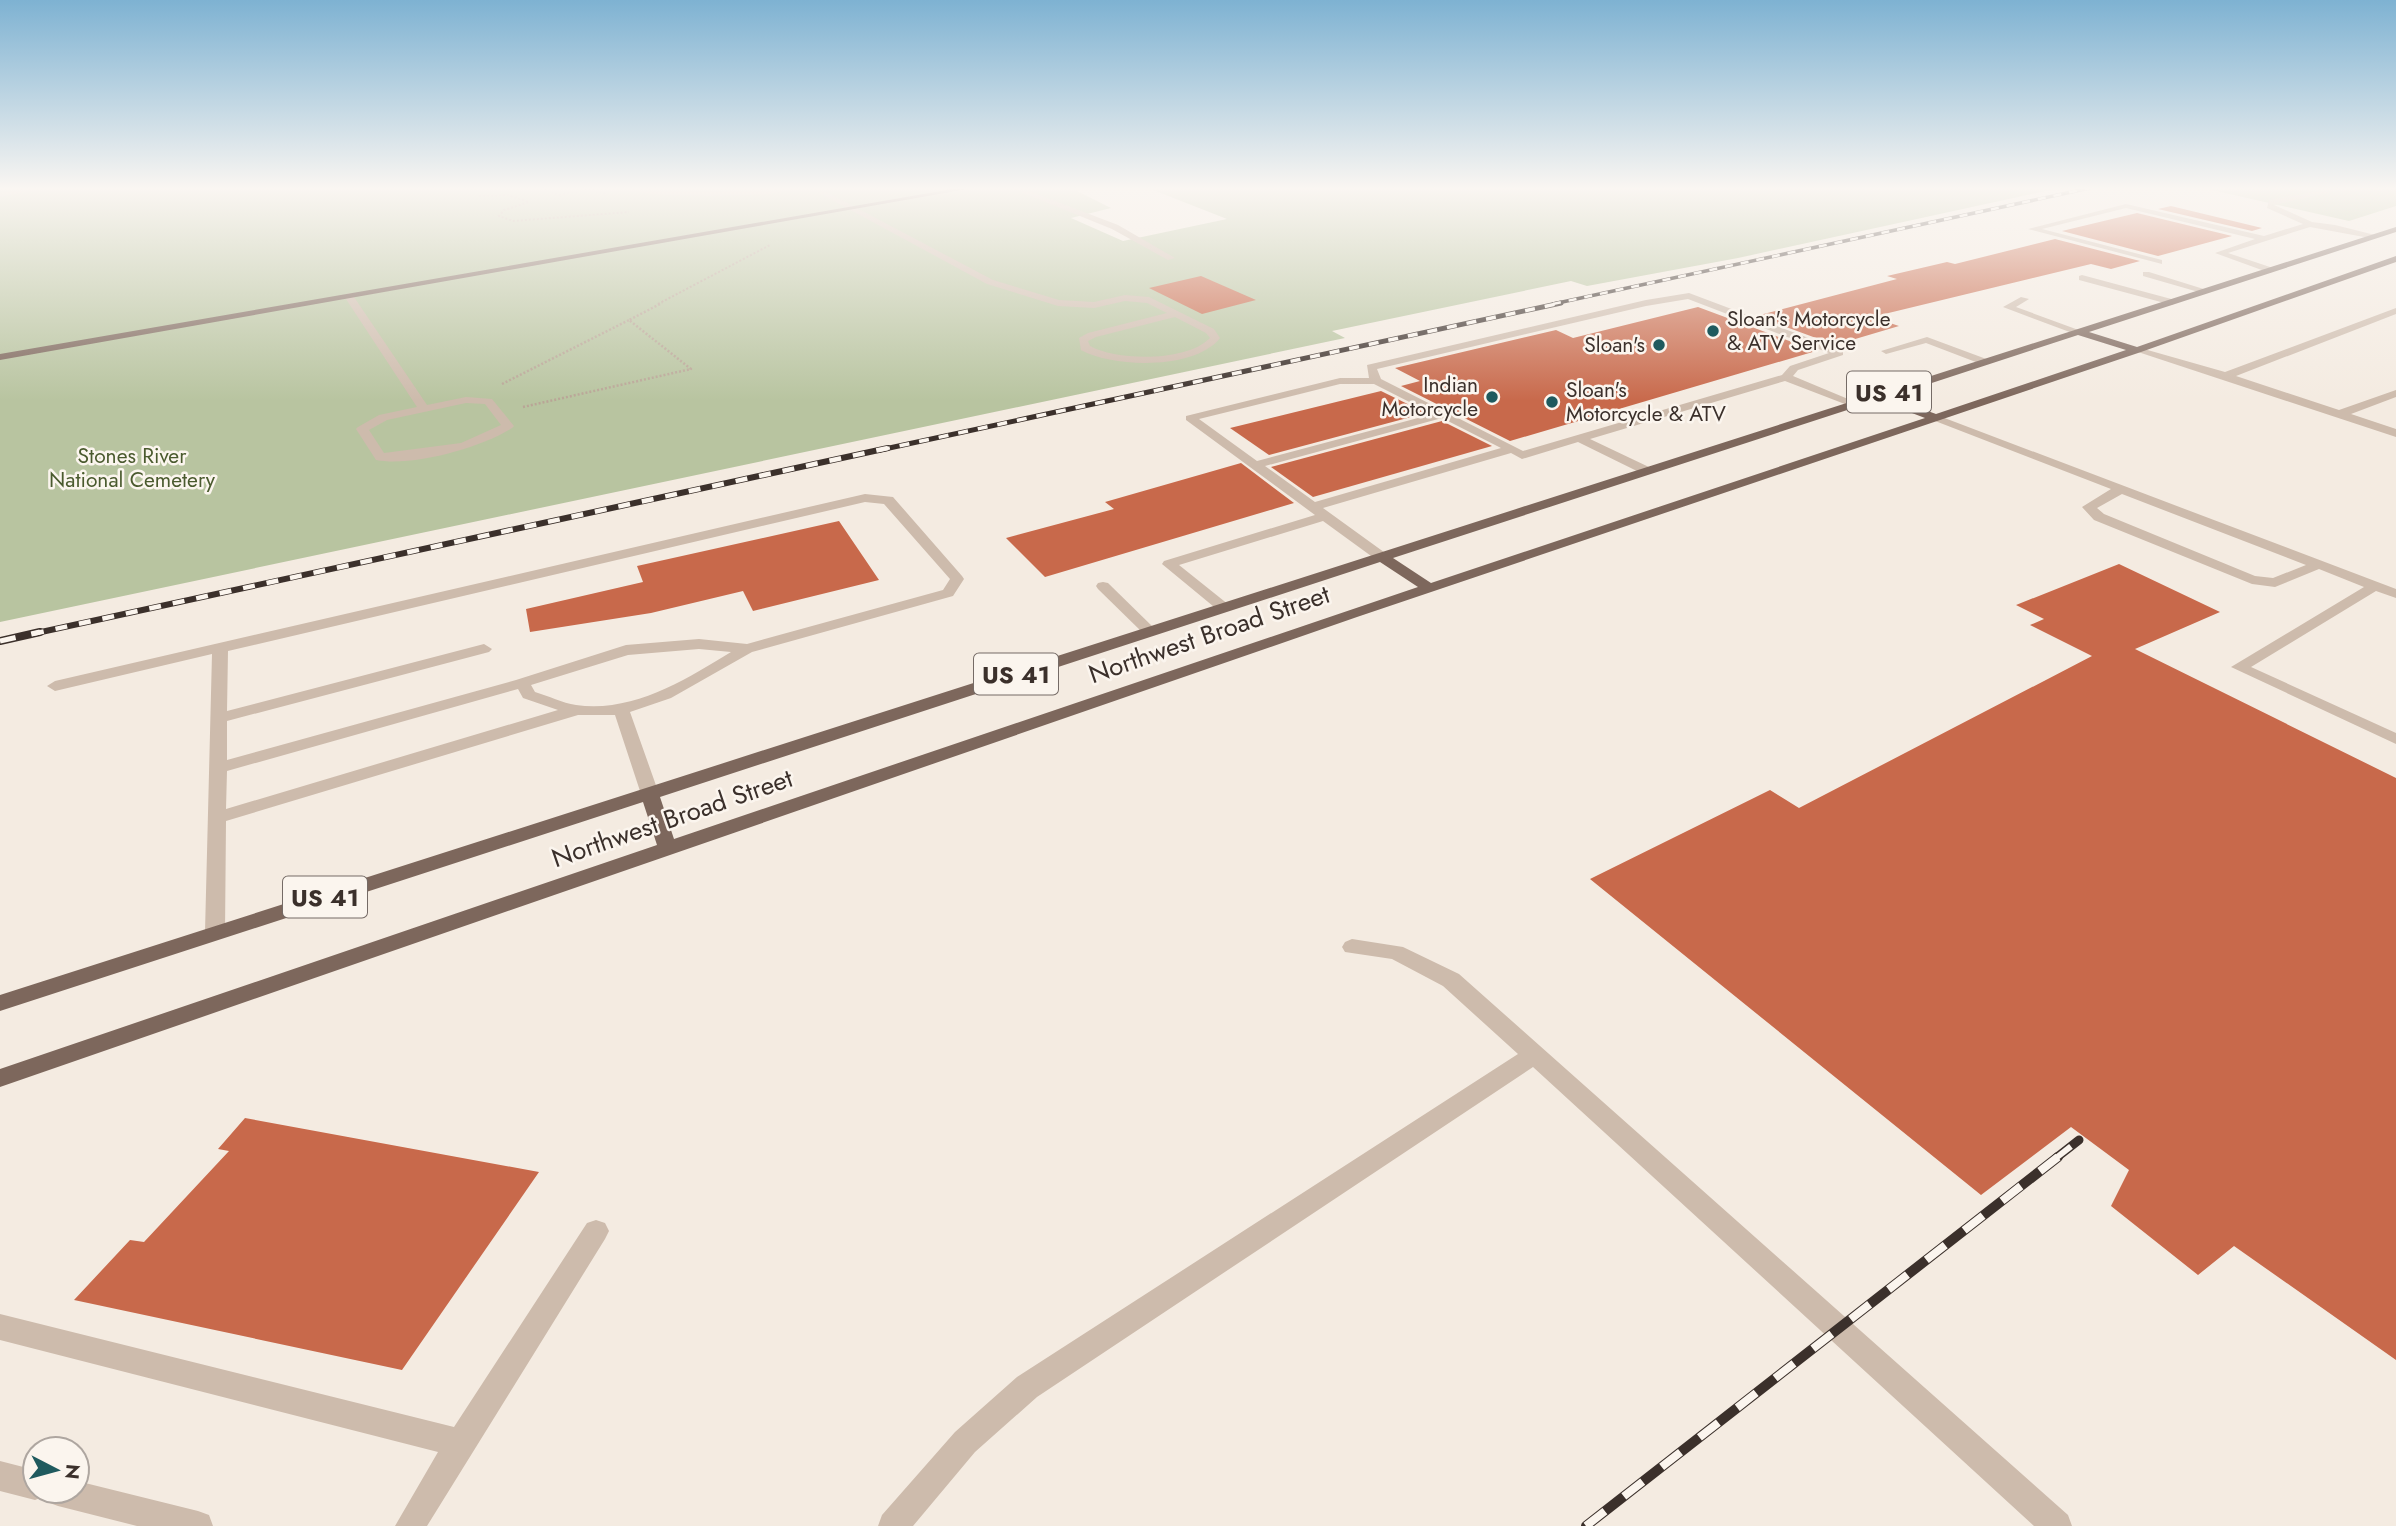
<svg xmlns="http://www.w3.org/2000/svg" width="2396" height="1526" font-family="Jost,sans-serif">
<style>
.green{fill:#b8c4a0}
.building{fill:#c8694b}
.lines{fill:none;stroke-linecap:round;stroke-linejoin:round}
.path-far1{stroke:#b9a596;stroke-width:2;stroke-dasharray:2 2;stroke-linecap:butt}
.path{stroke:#b9a596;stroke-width:2.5;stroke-dasharray:2 2;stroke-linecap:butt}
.minor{fill:#cdbbac;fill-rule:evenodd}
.major{fill:#7d675c;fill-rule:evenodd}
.rail-far5-casing{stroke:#3b302b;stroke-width:3.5}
.rail-far4-casing{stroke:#3b302b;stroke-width:5}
.rail-far3-casing{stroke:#3b302b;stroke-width:6}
.rail-far2-casing{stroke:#3b302b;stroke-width:8}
.rail-far1-casing{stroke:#3b302b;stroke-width:9}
.rail-casing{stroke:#3b302b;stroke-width:10}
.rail-far5{stroke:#fbf5ee;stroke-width:2.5;stroke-dasharray:8;stroke-linecap:butt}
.rail-far4{stroke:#fbf5ee;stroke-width:3.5;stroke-dasharray:10;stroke-linecap:butt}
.rail-far3{stroke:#fbf5ee;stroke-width:4.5;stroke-dasharray:12;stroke-linecap:butt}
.rail-far2{stroke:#fbf5ee;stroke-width:5;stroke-dasharray:16;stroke-linecap:butt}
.rail-far1{stroke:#fbf5ee;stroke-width:6;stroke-dasharray:19;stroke-linecap:butt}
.rail{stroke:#fbf5ee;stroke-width:8;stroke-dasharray:24;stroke-linecap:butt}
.poi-dot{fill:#1f5a5e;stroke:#fbf5ee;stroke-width:2.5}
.labels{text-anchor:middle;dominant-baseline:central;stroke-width:5;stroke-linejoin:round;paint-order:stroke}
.far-poi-label{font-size:21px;fill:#3b302b;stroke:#fbf5ee;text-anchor:start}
.far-park-label{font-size:21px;fill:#4a5a2e;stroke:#fbf5ee}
.shield{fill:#fbf5ee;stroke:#756b66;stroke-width:2}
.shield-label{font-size:24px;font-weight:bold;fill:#3b302b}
.street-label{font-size:26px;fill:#3b302b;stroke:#fbf5ee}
</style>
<rect width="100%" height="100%" fill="#f4ebe1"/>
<!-- green -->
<g class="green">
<path d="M0 188H1071L1111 208 1071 218 1123 241 1227 219 1148 188H2059L1738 258 1587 286 1571 281 1332 331 1345 338 0 622Z"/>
<path d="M2203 188H2396V206L2349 221Z"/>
</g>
<!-- building -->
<g class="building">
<path d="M2171 206 2262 228 2252 231 2158 209Z"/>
<path d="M2137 213 2232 236 2158 256 2062 231Z"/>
<path d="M2055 239 2140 261 2111 269 2091 264 1872 317 1899 326 1835 345 1756 316 1897 279 1887 276 1947 262 1955 264Z"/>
<path d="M1201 276 1256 300 1202 314 1149 288Z"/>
<path d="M1698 307 1816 351 1510 441 1401 386 1420 381 1395 368 1556 330 1573 338Z"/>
<path d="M1381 391 1426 413 1269 455 1230 428Z"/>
<path d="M1442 421 1492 446 1313 497 1271 467Z"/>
<path d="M1241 463 1294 503 1045 577 1006 538 1114 509 1105 502Z"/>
<path d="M839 521 879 580 753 611 743 591 651 613 530 632 526 609 643 582 637 566Z"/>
<path d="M2119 564 2220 612 2135 649 2396 778V1360L2234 1246 2198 1275 2111 1206 2129 1170 2071 1127 1981 1195 1590 879 1770 790 1799 808 2092 656 2030 625 2044 619 2016 605Z"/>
<path d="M245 1118 539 1172 402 1370 74 1300 130 1240 144 1242 229 1151 218 1149Z"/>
</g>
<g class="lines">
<!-- path-far1 -->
<g class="path-far1">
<path d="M540 188 562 196"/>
<path d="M584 188 607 194"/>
<path d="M559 195 588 189"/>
<path d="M479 196 508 195 529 202 504 210 499 216 513 221 629 212"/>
<path d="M658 304 770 245"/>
</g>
<!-- path -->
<g class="path">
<path d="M502 384 629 320"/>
<path d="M523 407 691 369 629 320 662 303"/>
</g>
<!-- minor -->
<g class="minor">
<path d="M29 188H44L0 197V193Z"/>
<path d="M623 188 712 192 752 188H800C780 198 644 199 623 188Z"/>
<path d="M810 188H819L993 280 1059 300 1094 302 1125 295 1149 297 1214 329 1220 338C1195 370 1114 368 1081 350L1079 338 1088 333 1167 313 1147 303 1125 301 1094 308 1058 306 987 284ZM1175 317 1206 333 1210 338C1187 362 1117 361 1090 346L1088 341 1096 337Z"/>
<path d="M1011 188H1021L1118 225 1175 258 1168 260 1112 229Z"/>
<path d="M2335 188H2349L2274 205 2312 222 2335 225 2375 235V239L2310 227 2228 253 2273 268 2275 270 2270 273 2215 253 2255 239 2126 208 2042 229 2162 260V264L2028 229 2126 204 2264 236 2303 224 2267 208 2269 200Z"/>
<path d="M2143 272H2149L2210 291 2202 293 2143 276Z"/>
<path d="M2082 275 2175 300 2177 302 2172 305 2079 280V276Z"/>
<path d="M349 293 352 294 427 405 466 397 492 399 514 426 512 428C481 448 412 467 376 460L356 429 358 427 379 415 417 407 344 296ZM466 403 485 404 501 425 461 443 384 453 369 430 387 420Z"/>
<path d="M1689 293 1843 351V355L1798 370 1793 376 1860 404 1850 406 1785 381 1590 439 1651 468V474H1643L1578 442 1522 459 1511 453 1323 508 1388 555V561H1378L1323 521 1179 565 1229 605 1231 608 1224 612 1219 611 1162 564 1164 561 1315 515 1186 420V416L1340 378H1369L1367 365 1646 300ZM1688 299 1829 353 1790 366 1782 375 1523 451 1381 379 1377 369 1646 306ZM1340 384H1374L1433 414 1257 461 1199 419ZM1442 418 1501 448 1315 502 1265 466Z"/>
<path d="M2021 297 2029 299 2016 307 2084 332 2075 334 2003 307Z"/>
<path d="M2396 308V314L2236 376 2339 410 2396 390V397L2351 414 2396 429V437L2132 350 2137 347 2225 372Z"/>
<path d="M1927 337 1989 360 1990 362 1981 364 1926 343 1886 354 1881 351Z"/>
<path d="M1934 414 2396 589V598L2376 591 2251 667 2396 733V744L2231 667 2364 587 2319 569 2275 587 2252 584 2094 520 2082 507 2111 489 1930 419V415ZM2122 494 2306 565 2273 578 2255 576 2104 514 2097 508Z"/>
<path d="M865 494 893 497 962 576 964 579 953 596 752 652 671 698 630 712 658 791 655 795H643L640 791 615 715H578L226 821 225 932 222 937 215 939 208 937 205 932 212 654 55 691 47 686 55 681ZM865 502 884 504 950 579 943 590 747 644 699 639 626 645 516 680 227 760V721L489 652 492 649 484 644 227 711 228 651ZM699 649 731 652C685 680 633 713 576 705 562 703 549 696 535 692L531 685 628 655ZM518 689 523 698 558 710 226 809 227 771Z"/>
<path d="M1103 582 1108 583 1155 629 1158 632 1155 635H1145L1098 589 1096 586 1098 583Z"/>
<path d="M1352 939 1403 947 1459 974 2068 1515 2072 1526H2034L1533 1067 1037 1397 975 1452 913 1526H878L882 1515 955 1432 1017 1377 1518 1054 1443 986 1392 959 1345 952 1342 947 1345 942Z"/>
<path d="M596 1220 605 1223 609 1231 605 1239 427 1526H395L438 1452 0 1340V1314L454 1427 587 1223Z"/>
<path d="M0 1461 35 1470V1491H77V1481L198 1511 209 1515 213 1526H137L58 1506 47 1502 45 1496 35 1500 0 1491Z"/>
</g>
<!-- major -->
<g class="major">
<path d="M958 188H973L0 360V354Z"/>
<path d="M2396 227V232L2089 332 2137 347 2396 256V262L2141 352 1357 617 0 1087V1069L657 845 643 802 0 1011V995ZM2078 335 2126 350 1936 414 1889 397ZM1878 400 1925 418 1431 583 1393 558ZM1380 562 1418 587 674 839 660 797Z"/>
</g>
<defs>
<path id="rail-far5" d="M1553 304 2090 188"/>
<path id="rail-far4" d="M880 450 1561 303"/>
<path id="rail-far3" d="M32 634 888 448"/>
<path id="rail-far2" d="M0 641 40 632"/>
<path id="rail-far1" d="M2056 1158 2079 1140"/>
<path id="rail" d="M1586 1526 2058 1157"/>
</defs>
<!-- rail-far5 casing -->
<use href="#rail-far5" class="rail-far5-casing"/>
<!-- rail-far4 casing -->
<use href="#rail-far4" class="rail-far4-casing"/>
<!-- rail-far3 casing -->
<use href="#rail-far3" class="rail-far3-casing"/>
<!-- rail-far2 casing -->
<use href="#rail-far2" class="rail-far2-casing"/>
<!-- rail-far1 casing -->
<use href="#rail-far1" class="rail-far1-casing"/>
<!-- rail casing -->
<use href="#rail" class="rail-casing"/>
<!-- rail-far5 -->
<use href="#rail-far5" class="rail-far5"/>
<!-- rail-far4 -->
<use href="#rail-far4" class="rail-far4"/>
<!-- rail-far3 -->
<use href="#rail-far3" class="rail-far3"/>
<!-- rail-far2 -->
<use href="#rail-far2" class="rail-far2"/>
<!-- rail-far1 -->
<use href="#rail-far1" class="rail-far1"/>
<!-- rail -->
<use href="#rail" class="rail"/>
</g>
<!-- sky -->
<linearGradient id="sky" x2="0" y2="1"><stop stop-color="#7eb2d2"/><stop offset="0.47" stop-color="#faf6f2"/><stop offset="1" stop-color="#faf6f2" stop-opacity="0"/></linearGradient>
<rect width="2396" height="401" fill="url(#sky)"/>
<!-- markers -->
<g class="poi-dot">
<circle cx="1713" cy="331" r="7"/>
<circle cx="1659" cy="345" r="7"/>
<circle cx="1492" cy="397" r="7"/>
<circle cx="1552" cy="402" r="7"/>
</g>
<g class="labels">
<!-- far-poi labels -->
<g class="far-poi-label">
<text x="1727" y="319">Sloan's Motorcycle<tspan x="1727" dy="24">&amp; ATV Service</tspan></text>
<text x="1645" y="345" text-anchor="end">Sloan's</text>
<text x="1478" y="385" text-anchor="end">Indian<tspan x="1478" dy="24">Motorcycle</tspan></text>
<text x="1566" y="390">Sloan's<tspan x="1566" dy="24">Motorcycle &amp; ATV</tspan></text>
</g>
<!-- far-park labels -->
<g class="far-park-label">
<text x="132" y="456">Stones River<tspan x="132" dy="24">National Cemetery</tspan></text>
</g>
<!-- shield labels -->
<g class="shield">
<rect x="1847" y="371.5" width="84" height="41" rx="5"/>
<rect x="974" y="653.5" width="84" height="41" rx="5"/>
<rect x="283" y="876.5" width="84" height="41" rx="5"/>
</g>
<g class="shield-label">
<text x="1889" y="392">US 41</text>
<text x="1016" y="674">US 41</text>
<text x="325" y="897">US 41</text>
</g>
<!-- street labels -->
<g class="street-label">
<text transform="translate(1209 634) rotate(-19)">Northwest Broad Street</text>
<text transform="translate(672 818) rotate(-19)">Northwest Broad Street</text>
</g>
</g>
<!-- north arrow -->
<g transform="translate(56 1470) rotate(96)"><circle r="33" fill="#fbf5ee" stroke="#aea6a0" stroke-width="2"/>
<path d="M0-5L12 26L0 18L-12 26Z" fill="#1f5a5e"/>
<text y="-10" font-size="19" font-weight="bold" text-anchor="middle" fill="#3b302b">N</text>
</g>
</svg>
